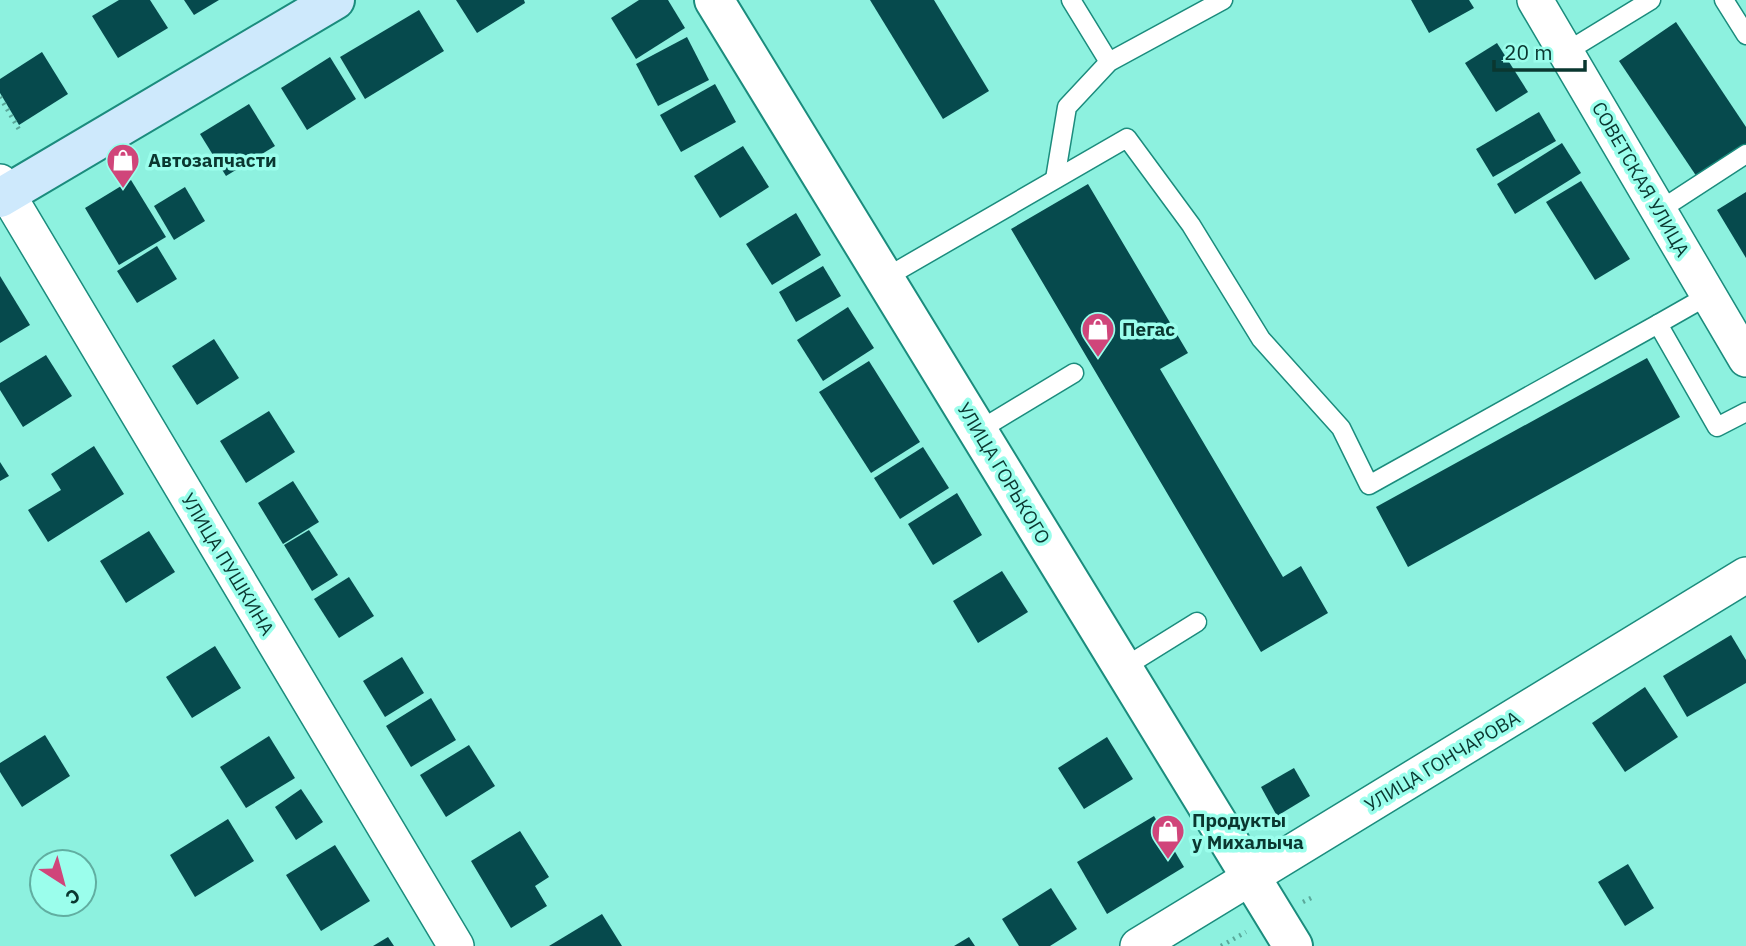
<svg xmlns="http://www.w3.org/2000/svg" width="1746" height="946" font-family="'IBM Plex Sans',sans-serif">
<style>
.building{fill:#064a4d}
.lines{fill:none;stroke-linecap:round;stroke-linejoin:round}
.service-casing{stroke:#1b8c7d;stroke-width:21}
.minor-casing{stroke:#1b8c7d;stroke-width:38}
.tertiary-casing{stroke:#1b8c7d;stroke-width:42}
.secondary-casing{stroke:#1b8c7d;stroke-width:42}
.path{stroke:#5aa89a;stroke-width:4.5;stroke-dasharray:2 5;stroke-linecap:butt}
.service{stroke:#fff;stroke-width:18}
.minor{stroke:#fff;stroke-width:35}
.tertiary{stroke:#fff;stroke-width:38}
.secondary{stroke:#cee9fc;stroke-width:38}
.labels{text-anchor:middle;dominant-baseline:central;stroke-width:7;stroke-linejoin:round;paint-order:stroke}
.poi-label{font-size:19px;font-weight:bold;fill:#0a3730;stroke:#9bfeec;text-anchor:start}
.street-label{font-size:19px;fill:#0a3730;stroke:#9bfeec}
</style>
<rect width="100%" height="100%" fill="#8df1df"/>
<!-- building -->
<g class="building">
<path d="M119 0H150L168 28 118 58 92 16Z"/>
<path d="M184 0H219L194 15Z"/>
<path d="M456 0H524L525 3 477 33Z"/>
<path d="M639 0H668L685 28 636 59 611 18Z"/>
<path d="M870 0H934L989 91 943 119Z"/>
<path d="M1411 0H1469L1474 8 1429 33Z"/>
<path d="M419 10 444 51 365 99 340 57Z"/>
<path d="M1676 22 1746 127V154L1701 183 1619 61Z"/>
<path d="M687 37 709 80 658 106 636 64Z"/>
<path d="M1497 43 1528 92 1496 112 1465 63Z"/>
<path d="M42 52 68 94 19 125 0 93V79Z"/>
<path d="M330 57 356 99 307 130 281 88Z"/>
<path d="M715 84 736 122 681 152 660 115Z"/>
<path d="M249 104 275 146 226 176 200 134Z"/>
<path d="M1539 112 1556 141 1493 177 1476 149Z"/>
<path d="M1562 143 1581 173 1515 214 1497 184Z"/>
<path d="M743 146 769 187 720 218 694 176Z"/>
<path d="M131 180 166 237 119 265 85 208Z"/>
<path d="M1581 181 1630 259 1595 280 1546 202Z"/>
<path d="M1088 184 1188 353 1160 369 1283 577 1301 566 1328 613 1261 652 1011 229Z"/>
<path d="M185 187 205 221 174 240 154 206Z"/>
<path d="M1746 192V258L1717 210Z"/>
<path d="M796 213 821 255 772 285 746 244Z"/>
<path d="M157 246 177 279 137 303 117 271Z"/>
<path d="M823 266 841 296 796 322 779 292Z"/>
<path d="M0 276 30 325 0 343Z"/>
<path d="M848 307 874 348 823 381 797 340Z"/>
<path d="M214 339 239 378 197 405 172 366Z"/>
<path d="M46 355 72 396 23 427 0 390V383Z"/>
<path d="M1647 358 1680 417 1408 567 1376 507Z"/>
<path d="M869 361 920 442 871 473 819 392Z"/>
<path d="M269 411 295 452 246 483 220 441Z"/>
<path d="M94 446 124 494 48 542 28 510 61 490 51 474Z"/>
<path d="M923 447 949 488 900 519 874 478Z"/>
<path d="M0 462 9 476 0 481Z"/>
<path d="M293 481 319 522 283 544 258 503Z"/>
<path d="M957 493 982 535 933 565 908 524Z"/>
<path d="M309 530 338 575 312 591 284 545Z"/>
<path d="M149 531 175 572 126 603 100 561Z"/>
<path d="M1002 571 1028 612 978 643 953 601Z"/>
<path d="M349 577 374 616 339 638 314 599Z"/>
<path d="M1731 635 1746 660V683L1687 717 1663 676Z"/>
<path d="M215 646 241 688 192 718 166 677Z"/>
<path d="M402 657 424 693 385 717 363 681Z"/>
<path d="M1645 687 1678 737 1625 772 1592 723Z"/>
<path d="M431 698 456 740 411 767 386 726Z"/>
<path d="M45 735 70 776 22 807 0 772V763Z"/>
<path d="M269 736 295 778 246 808 220 767Z"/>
<path d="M1107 737 1133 779 1084 809 1058 768Z"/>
<path d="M469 745 495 786 446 817 420 775Z"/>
<path d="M1294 768 1310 796 1277 816 1261 787Z"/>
<path d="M301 789 323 822 296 840 275 807Z"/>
<path d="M1154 816 1184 867 1107 914 1077 862Z"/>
<path d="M228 819 254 861 195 897 170 855Z"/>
<path d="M520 831 549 877 535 886 547 906 511 928 471 861Z"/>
<path d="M335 845 370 901 321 931 286 875Z"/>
<path d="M1628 864 1654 908 1625 926 1598 882Z"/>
<path d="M1051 888 1077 929 1050 946H1019L1002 919Z"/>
<path d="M602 914 622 946H549Z"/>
<path d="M388 937 394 946H373Z"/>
<path d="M969 937 975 946H954Z"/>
</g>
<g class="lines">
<defs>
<g id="service">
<path d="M1071 0 1109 62"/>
<path d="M1724 0 1746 35"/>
<path d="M1566 52 1651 0"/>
<path d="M1055 179 1067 107 1109 62 1223 0"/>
<path d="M1660 210 1746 154"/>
<path d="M885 278 1127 138 1191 225 1261 339 1341 428 1369 485 1658 324 1717 427 1746 412"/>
<path d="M1658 324 1709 295"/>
<path d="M978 431 1074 373"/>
<path d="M1123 668 1197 622"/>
</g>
<g id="minor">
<path d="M1535 0 1746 359"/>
<path d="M0 182 456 946"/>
<path d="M1138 946 1746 575"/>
</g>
<path id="tertiary" d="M714 0 1293 946"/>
<path id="secondary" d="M0 198 335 0"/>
</defs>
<!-- service casing -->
<use href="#service" class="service-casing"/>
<!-- minor casing -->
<use href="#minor" class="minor-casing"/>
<!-- tertiary casing -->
<use href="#tertiary" class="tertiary-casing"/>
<!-- secondary casing -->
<use href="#secondary" class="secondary-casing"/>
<!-- path -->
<g class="path">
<path d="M0 97 21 133"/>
<path d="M1303 902 1315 896"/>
<path d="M1221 946 1246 932"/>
</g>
<!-- service -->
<use href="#service" class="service"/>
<!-- minor -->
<use href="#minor" class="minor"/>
<!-- tertiary -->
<use href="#tertiary" class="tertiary"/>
<!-- secondary -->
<use href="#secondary" class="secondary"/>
</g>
<!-- icons -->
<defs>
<symbol id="shop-pin" viewBox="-11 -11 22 30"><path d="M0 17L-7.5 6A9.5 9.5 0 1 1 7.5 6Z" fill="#d0457a" stroke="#9bfeec"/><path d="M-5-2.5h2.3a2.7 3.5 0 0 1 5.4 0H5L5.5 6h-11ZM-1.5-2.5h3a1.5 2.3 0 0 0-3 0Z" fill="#fff"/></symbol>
</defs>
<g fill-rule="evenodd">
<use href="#shop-pin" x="104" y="141" width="38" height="52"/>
<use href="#shop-pin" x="1079" y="310" width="38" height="52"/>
<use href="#shop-pin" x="1149" y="812" width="38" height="52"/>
</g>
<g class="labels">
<!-- poi labels -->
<g class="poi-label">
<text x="148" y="160">Автозапчасти</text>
<text x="1122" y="329">Пегас</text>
<text x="1192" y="820">Продукты<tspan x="1192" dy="22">у Михалыча</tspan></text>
</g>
<!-- street labels -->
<g class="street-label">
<text transform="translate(1641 179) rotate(60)">СОВЕТСКАЯ УЛИЦА</text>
<text transform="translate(1004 473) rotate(59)">УЛИЦА ГОРЬКОГО</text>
<text transform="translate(228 564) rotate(59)">УЛИЦА ПУШКИНА</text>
<text transform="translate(1442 761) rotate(-31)">УЛИЦА ГОНЧАРОВА</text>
</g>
</g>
<!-- north arrow -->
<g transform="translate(63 883) rotate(144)"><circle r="33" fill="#9bfeec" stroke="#61aea1" stroke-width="2"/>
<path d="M0-5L12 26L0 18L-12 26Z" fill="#d0457a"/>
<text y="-10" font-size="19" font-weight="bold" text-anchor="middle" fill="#0a3730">С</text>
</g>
<!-- scale -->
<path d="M1494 60v10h91v-10" fill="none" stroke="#0a3730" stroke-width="3.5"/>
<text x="1504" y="60" font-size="21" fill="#0a3730" stroke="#9bfeec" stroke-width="5" paint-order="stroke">20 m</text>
</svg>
